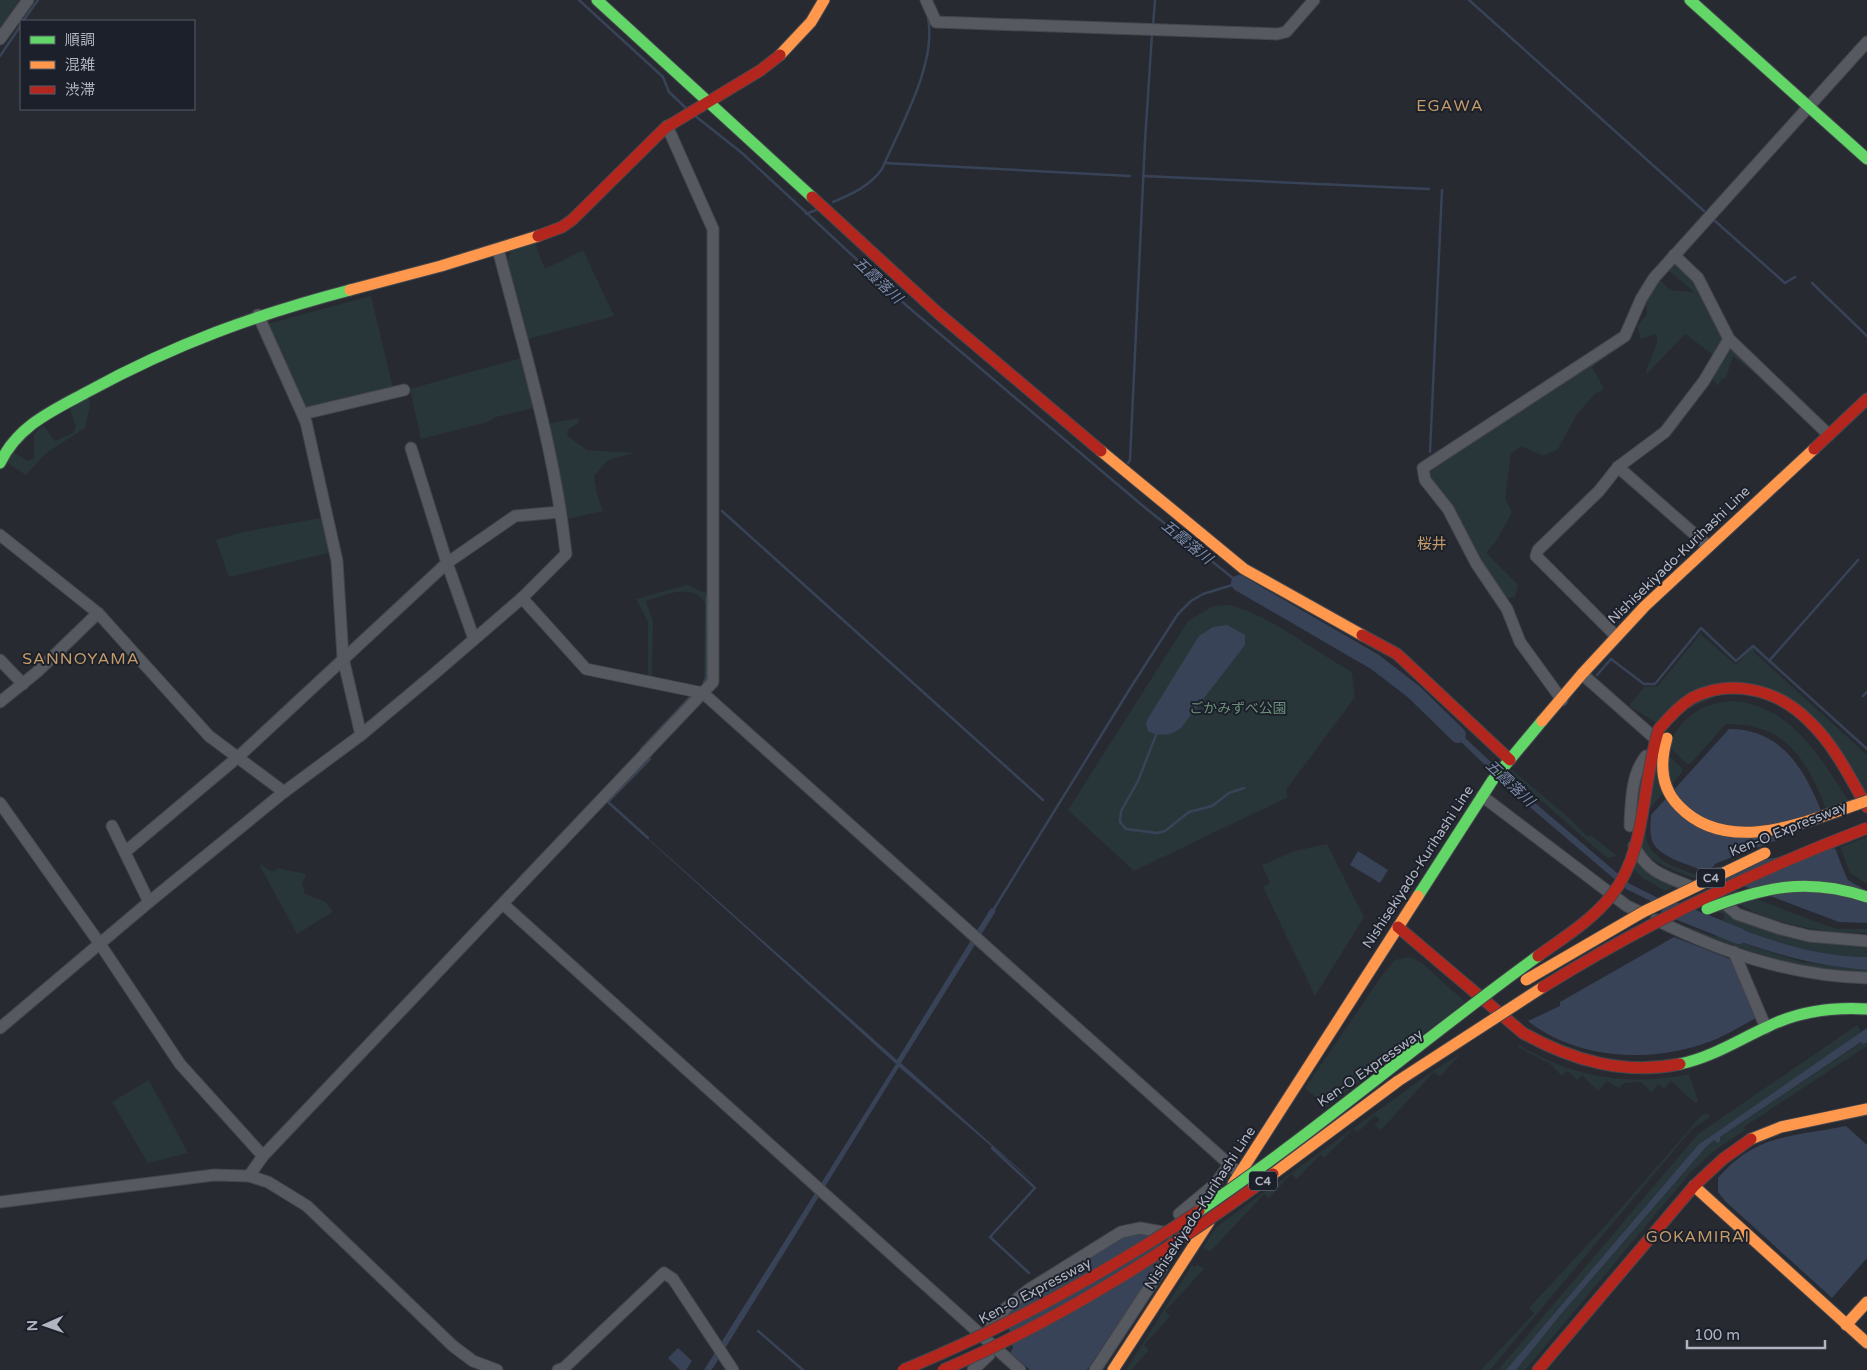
<svg xmlns="http://www.w3.org/2000/svg" width="1867" height="1370" font-family="'Varela Round','Noto Sans JP',sans-serif">
<style>
.green{fill:#293639;fill-rule:evenodd}
.water{fill:#384358}
.pier{fill:#272a31}
.lines{fill:none;stroke-linecap:round;stroke-linejoin:round}
.stream{stroke:#384358;stroke-width:2.5}
.river{stroke:#384358;stroke-width:16}
.street-casing{stroke:#43454a;stroke-width:13}
.fast-casing{stroke:#44474e;stroke-width:13}
.slow-casing{stroke:#44474e;stroke-width:13}
.jam-casing{stroke:#44474e;stroke-width:13}
.street{stroke:#565960;stroke-width:11}
.fast{stroke:#63d668;stroke-width:11}
.slow{stroke:#ff974d;stroke-width:11}
.jam{stroke:#b3261e;stroke-width:11}
.fast-bridge-casing{stroke:#43464d;stroke-width:13;stroke-linecap:butt}
.slow-bridge-casing{stroke:#43464d;stroke-width:13;stroke-linecap:butt}
.jam-bridge-casing{stroke:#43464d;stroke-width:13;stroke-linecap:butt}
.fast-bridge{stroke:#63d668;stroke-width:11}
.slow-bridge{stroke:#ff974d;stroke-width:11}
.jam-bridge{stroke:#b3261e;stroke-width:11}
.labels{text-anchor:middle;dominant-baseline:central;stroke-width:4;stroke-linejoin:round;paint-order:stroke}
.shield{fill:#1b202a;stroke:#848894;stroke-width:1}
.shield-label{font-size:12px;font-weight:bold;fill:#b1b5c2}
.street-label{font-size:14px;fill:#b1b5c2;stroke:#1b202a}
.park-label{font-size:14px;fill:#6b8f78;stroke:#1b202a}
.water-label{font-size:15px;font-style:italic;fill:#7c8aa7;stroke:#1b202a}
.neighbourhood-label{font-size:15px;fill:#c59b69;stroke:#1b202a}
.quarter-label{font-size:16px;letter-spacing:1px;fill:#c59b69;stroke:#1b202a}
</style>
<rect width="100%" height="100%" fill="#272a31"/>
<!-- green -->
<g class="green">
<path d="M0 0H20L0 29Z"/>
<path d="M535 243 545 269 583 250 614 316 528 339 507 261 511 251Z"/>
<path d="M1671 262C1694 264 1713 316 1723 336L1722 343 1716 357 1685 334 1646 375C1647 361 1658 349 1657 336L1655 334 1641 339 1637 326 1647 314V306L1639 309ZM1668 270 1693 291 1692 292 1670 290 1660 280Z"/>
<path d="M371 296 393 388 307 410 267 324Z"/>
<path d="M1630 340 1592 367 1604 389 1595 394 1577 414 1558 449 1543 456 1521 446 1511 454 1505 498 1512 512 1497 540 1486 553 1518 585 1515 597 1507 598 1503 595 1430 485 1431 468 1621 343Z"/>
<path d="M1730 347 1763 377 1752 371 1733 356 1726 378 1721 380 1718 386 1710 377Z"/>
<path d="M521 358 534 408 496 417 488 422 421 439 410 389Z"/>
<path d="M89 396 90 406 85 428 45 454 26 475 5 461 13 452 28 461 34 459V435L40 427 44 426 55 441 73 433 76 427 70 409Z"/>
<path d="M579 418 578 423 569 429 567 433 569 437 587 450 634 453 608 460 594 476 597 494 603 511 567 519 547 424Z"/>
<path d="M326 517 331 550 328 553 229 577 216 540 243 532Z"/>
<path d="M687 585 711 595 710 679 705 685H702L704 678 705 603C692 582 666 595 646 601L653 621 652 677 648 676V622L636 599Z"/>
<path d="M1227 605C1263 610 1317 653 1352 672L1355 697 1286 790 1288 797 1134 871 1068 810 1188 621 1213 606Z"/>
<path d="M1700 634 1736 665 1753 647 1755 653 1867 755V799L1836 748 1747 682 1657 723 1629 706 1644 687 1658 686Z"/>
<path d="M1733 701C1791 705 1821 758 1849 802L1826 809C1807 759 1785 723 1726 724L1690 764H1687L1669 747C1680 717 1701 703 1733 701Z"/>
<path d="M1661 748 1682 768V772L1646 813C1644 842 1645 848 1670 865L1803 917 1837 929H1867V933C1825 933 1779 926 1742 906 1732 901 1725 891 1715 886 1686 872 1637 867 1634 827 1633 818 1636 809 1637 801 1640 774 1640 767 1661 748Z"/>
<path d="M1512 770 1567 816 1587 836 1591 835 1617 856 1607 858 1515 778 1510 773Z"/>
<path d="M1867 837V884L1850 873 1840 847Z"/>
<path d="M1327 844 1364 917 1315 996 1263 887 1270 883 1262 865 1295 851Z"/>
<path d="M1636 857C1643 874 1662 879 1677 885L1665 891 1643 878 1632 868Z"/>
<path d="M261 864 270 871H275L277 868 306 874 302 884 305 894 326 902 333 912 297 934 260 866Z"/>
<path d="M1725 908 1740 918 1867 944V957C1813 956 1772 941 1722 922L1725 915 1716 911Z"/>
<path d="M1683 925 1715 937 1717 933 1754 947 1802 962 1867 970V974L1785 964 1680 926Z"/>
<path d="M1410 957 1422 963 1465 1002 1327 1107 1305 1088 1383 974 1395 960Z"/>
<path d="M1857 1025 1861 1032 1859 1034 1698 1145 1506 1370H1498L1698 1134Z"/>
<path d="M1862 1042 1863 1044 1867 1042V1046L1744 1127 1745 1130 1714 1151 1691 1172 1525 1370H1516L1561 1314 1706 1147 1714 1140 1720 1141V1137Z"/>
<path d="M1519 1045C1571 1077 1629 1087 1689 1074L1698 1101 1695 1103 1671 1081 1664 1089 1658 1084 1652 1092 1641 1082 1624 1083 1619 1088 1607 1081 1598 1091 1582 1075 1577 1080 1567 1071 1562 1076 1550 1064 1518 1047Z"/>
<path d="M1460 1054 1440 1077 1434 1072 1381 1130 1375 1125 1380 1120 1375 1115 1358 1132 1353 1129 1324 1158 1320 1155 1297 1179 1291 1174 1269 1198 1264 1194 1210 1252 1203 1248 1216 1227 1430 1073Z"/>
<path d="M149 1080 188 1153 148 1163 112 1102Z"/>
<path d="M1707 1113 1710 1117 1691 1130 1490 1370H1481L1534 1313 1529 1308 1613 1217 1702 1115Z"/>
<path d="M1197 1264 1204 1269 1165 1311 1170 1316 1144 1345 1149 1350 1131 1370H1126L1192 1265 1195 1267Z"/>
</g>
<!-- water -->
<g class="water">
<path d="M1227 625 1245 635V645L1181 728C1170 736 1159 737 1148 731L1146 724 1147 720 1199 636 1213 627Z"/>
<path d="M1444 718 1528 797 1630 884 1674 906 1669 910 1626 889 1524 802 1440 722Z"/>
<path d="M1729 729C1808 728 1822 824 1848 880L1867 891V923L1839 922 1675 860C1651 848 1649 842 1651 815Z"/>
<path d="M606 801 897 1060 991 908 996 911 901 1063 1038 1186 899 1067 713 1368 711 1370H704L896 1064Z"/>
<path d="M1358 851 1388 870 1380 883 1350 865Z"/>
<path d="M1722 922C1772 941 1813 956 1867 957V970C1810 965 1770 953 1717 933Z"/>
<path d="M1674 937 1730 959 1757 1016 1756 1018C1738 1028 1720 1039 1700 1045 1645 1063 1574 1058 1528 1021L1560 1006V1002Z"/>
<path d="M1867 1028V1042L1863 1044 1861 1042 1720 1137V1141L1718 1143 1714 1140 1706 1147 1561 1314 1516 1370H1506L1698 1145Z"/>
<path d="M1846 1126 1867 1145V1258L1832 1298 1725 1201 1718 1192V1178C1757 1133 1793 1137 1846 1126Z"/>
<path d="M1139 1232 1162 1236 1156 1267 1087 1370H1030L1010 1353 1013 1348 1006 1314 1040 1286 1128 1234Z"/>
<path d="M678 1348 692 1361 686 1370H680L668 1358Z"/>
</g>
<!-- pier -->
<path class="pier" d="M1827 820 1837 848 1712 868 1715 864 1739 854 1744 853Z"/>
<g class="lines">
<!-- stream -->
<g class="stream">
<path d="M579 0 663 77 669 92 686 108"/>
<path d="M1469 0 1704 211"/>
<path d="M23 21 38 0"/>
<path d="M1153 26 1155 0"/>
<path d="M0 56 21 25"/>
<path d="M694 115 742 153 907 306 1143 506 1239 583"/>
<path d="M885 163 1130 176"/>
<path d="M1143 176 1429 189"/>
<path d="M833 202C852 194 870 186 882 169 900 127 937 64 928 18"/>
<path d="M806 214 816 210"/>
<path d="M1715 221 1785 283 1795 277"/>
<path d="M1812 283 1867 336"/>
<path d="M1430 452 1442 190"/>
<path d="M1128 463 1130 460 1145 141 1152 34"/>
<path d="M722 511 1043 800"/>
<path d="M1769 661 1858 560"/>
<path d="M1597 675 1611 659 1644 684H1655L1701 628 1736 661 1753 646 1867 749"/>
<path d="M704 682 707 678V597"/>
<path d="M1863 696 1867 692"/>
<path d="M1156 735 1138 781 1121 811 1120 822 1126 829 1157 833 1165 831 1189 812 1212 806 1229 793 1244 788"/>
<path d="M641 749 690 697"/>
<path d="M648 838 608 802 650 759"/>
<path d="M992 912 1131 687 1178 614 1191 601 1203 594 1239 583"/>
<path d="M992 1148 1035 1188 990 1237 1029 1273"/>
<path d="M758 1331 803 1370"/>
</g>
<!-- river -->
<g class="river">
<path d="M1239 583 1375 662 1414 692 1458 735"/>
<path d="M1669 908 1739 936"/>
</g>
<defs>
<g id="street">
<path d="M926 0 936 22 1277 34 1286 32 1314 0"/>
<path d="M0 39 28 0"/>
<path d="M1674 255 1698 278 1729 339 1829 435"/>
<path d="M258 315 306 422 337 561 343 658 361 735"/>
<path d="M303 414 404 390"/>
<path d="M411 448 447 563 474 639"/>
<path d="M1618 467 1708 546"/>
<path d="M0 535 98 613 209 736 284 792"/>
<path d="M522 598 586 669 703 693 1240 1174"/>
<path d="M1616 636 1536 556 1538 550 1599 491 1618 467 1665 432 1704 381 1729 339"/>
<path d="M0 660 23 684"/>
<path d="M1582 674 1658 741"/>
<path d="M1562 700 1520 642 1507 609 1476 563 1448 509 1425 480 1423 468 1625 336 1641 299 1654 278 1867 42"/>
<path d="M0 702 37 672 98 613"/>
<path d="M1482 796 1627 906 1642 913"/>
<path d="M0 803 100 944 180 1064 263 1156"/>
<path d="M112 826 149 902"/>
<path d="M1630 826C1631 803 1631 774 1646 756"/>
<path d="M1634 846C1648 873 1665 876 1692 887"/>
<path d="M125 852 238 757 447 563 515 516 560 512"/>
<path d="M1722 901 1737 914 1781 929 1809 936 1867 941"/>
<path d="M503 904 1020 1370"/>
<path d="M1656 920C1724 953 1791 976 1867 978"/>
<path d="M1734 952 1766 1028"/>
<path d="M0 1028 149 902 284 792 361 735 434 674 522 598 566 554C555 450 524 350 498 249"/>
<path d="M249 1176 268 1182 307 1206 453 1346 473 1361 497 1370"/>
<path d="M0 1202 214 1175 249 1176 263 1156 713 682V229L667 126"/>
<path d="M1179 1214 1215 1184 1229 1165"/>
<path d="M990 1328 1006 1308 1028 1290 1121 1232 1140 1228 1168 1233"/>
<path d="M558 1370 564 1368 664 1273 673 1279 733 1370"/>
<path d="M973 1370 989 1355"/>
<path d="M1095 1370 1162 1268 1170 1248"/>
</g>
<g id="fast">
<path d="M597 0 812 197"/>
<path d="M1690 0 1867 159"/>
<path d="M0 463C18 425 54 410 89 391 175 344 255 315 350 290"/>
<path d="M1418 896 1492 781 1542 721"/>
<path d="M1680 1064C1713 1057 1740 1039 1769 1026 1800 1011 1833 1007 1867 1009"/>
</g>
<g id="slow">
<path d="M780 55 811 22 824 0"/>
<path d="M350 290 441 266 538 236"/>
<path d="M1101 451 1244 569 1362 635"/>
<path d="M1542 721 1582 674 1645 606 1814 449"/>
<path d="M1751 1139 1781 1127 1867 1109"/>
<path d="M1233 1184 1418 896"/>
<path d="M1694 1186 1867 1343"/>
<path d="M1846 1325 1867 1302"/>
<path d="M1113 1370 1209 1222"/>
</g>
<g id="jam">
<path d="M812 197 938 313 1101 451"/>
<path d="M538 236 562 227 572 220 665 128 761 70 780 55"/>
<path d="M1814 449 1867 399"/>
<path d="M1362 635 1397 654 1510 760"/>
<path d="M1659 729C1669 717 1679 706 1692 698 1733 677 1780 691 1810 722 1835 746 1850 778 1867 807"/>
<path d="M1398 927 1523 1033C1573 1061 1624 1075 1680 1064"/>
<path d="M1538 1370 1694 1186 1723 1159 1751 1139"/>
</g>
</defs>
<!-- street casing -->
<use href="#street" class="street-casing"/>
<!-- fast casing -->
<use href="#fast" class="fast-casing"/>
<!-- slow casing -->
<use href="#slow" class="slow-casing"/>
<!-- jam casing -->
<use href="#jam" class="jam-casing"/>
<!-- street -->
<use href="#street" class="street"/>
<!-- fast -->
<use href="#fast" class="fast"/>
<!-- slow -->
<use href="#slow" class="slow"/>
<!-- jam -->
<use href="#jam" class="jam"/>
<defs>
<g id="fast-bridge">
<path d="M1707 909C1764 887 1807 877 1867 897"/>
<path d="M1199 1211C1316 1132 1423 1039 1538 956"/>
</g>
<g id="slow-bridge">
<path d="M1667 738C1660 762 1660 787 1679 806 1729 858 1809 820 1867 801"/>
<path d="M1526 980 1643 912 1765 853"/>
<path d="M1273 1174 1398 1081 1543 987"/>
</g>
<g id="jam-bridge">
<path d="M1538 956C1563 938 1591 921 1611 896 1648 850 1641 783 1659 729"/>
<path d="M1543 987C1646 923 1754 871 1867 828"/>
<path d="M903 1370C1008 1327 1105 1273 1199 1211"/>
<path d="M943 1370C1062 1319 1169 1250 1273 1174"/>
</g>
</defs>
<!-- fast-bridge casing -->
<use href="#fast-bridge" class="fast-bridge-casing"/>
<!-- slow-bridge casing -->
<use href="#slow-bridge" class="slow-bridge-casing"/>
<!-- jam-bridge casing -->
<use href="#jam-bridge" class="jam-bridge-casing"/>
<!-- fast-bridge -->
<use href="#fast-bridge" class="fast-bridge"/>
<!-- slow-bridge -->
<use href="#slow-bridge" class="slow-bridge"/>
<!-- jam-bridge -->
<use href="#jam-bridge" class="jam-bridge"/>
</g>
<g class="labels">
<!-- shield labels -->
<g class="shield">
<rect x="1697" y="868.5" width="28" height="19" rx="4"/>
<rect x="1249" y="1171.5" width="28" height="19" rx="4"/>
</g>
<g class="shield-label">
<text x="1711" y="878">C4</text>
<text x="1263" y="1181">C4</text>
</g>
<!-- street labels -->
<g class="street-label">
<text transform="translate(1679 555) rotate(-44)">Nishisekiyado-Kurihashi Line</text>
<text transform="translate(1788 829) rotate(-22)">Ken-O Expressway</text>
<text transform="translate(1418 867) rotate(-57)">Nishisekiyado-Kurihashi Line</text>
<text transform="translate(1370 1068) rotate(-35)">Ken-O Expressway</text>
<text transform="translate(1200 1208) rotate(-57)">Nishisekiyado-Kurihashi Line</text>
<text transform="translate(1035 1291) rotate(-28)">Ken-O Expressway</text>
</g>
<!-- park labels -->
<g class="park-label">
<text x="1238" y="708">ごかみずべ公園</text>
</g>
<!-- water labels -->
<g class="water-label">
<text transform="translate(878 280) rotate(43)">五霞落川</text>
<text transform="translate(1187 542) rotate(39)">五霞落川</text>
<text transform="translate(1510 783) rotate(43)">五霞落川</text>
</g>
<!-- neighbourhood labels -->
<g class="neighbourhood-label">
<text x="1432" y="544">桜井</text>
</g>
<!-- quarter labels -->
<g class="quarter-label">
<text x="1450" y="106">EGAWA</text>
<text x="81" y="659">SANNOYAMA</text>
<text x="1698" y="1237">GOKAMIRAI</text>
</g>
</g>
<!-- legend -->
<rect x="20" y="20" width="175" height="90" fill="#1b202a" stroke="#575c67"/>
<rect x="30" y="36" width="25" height="8" fill="#63d668" stroke="#575c67"/>
<text x="65" y="45" font-size="15" fill="#b1b5c2">順調</text>
<rect x="30" y="61" width="25" height="8" fill="#ff974d" stroke="#575c67"/>
<text x="65" y="70" font-size="15" fill="#b1b5c2">混雑</text>
<rect x="30" y="86" width="25" height="8" fill="#b3261e" stroke="#575c67"/>
<text x="65" y="95" font-size="15" fill="#b1b5c2">渋滞</text>
<!-- north arrow -->
<g transform="translate(45 1325) rotate(268)" stroke="#1b202a" stroke-width="4" paint-order="stroke">
<path d="M0-4L9 19L0 12L-9 19Z" fill="#b1b5c2"/>
<text y="-8" font-size="14" font-weight="bold" text-anchor="middle" fill="#b1b5c2">N</text>
</g>
<!-- scale -->
<path d="M1687 1340v8h138v-8" fill="none" stroke="#b1b5c2" stroke-width="2.5"/>
<text x="1694" y="1340" font-size="15" fill="#b1b5c2" stroke="#1b202a" stroke-width="4" paint-order="stroke">100 m</text>
</svg>
